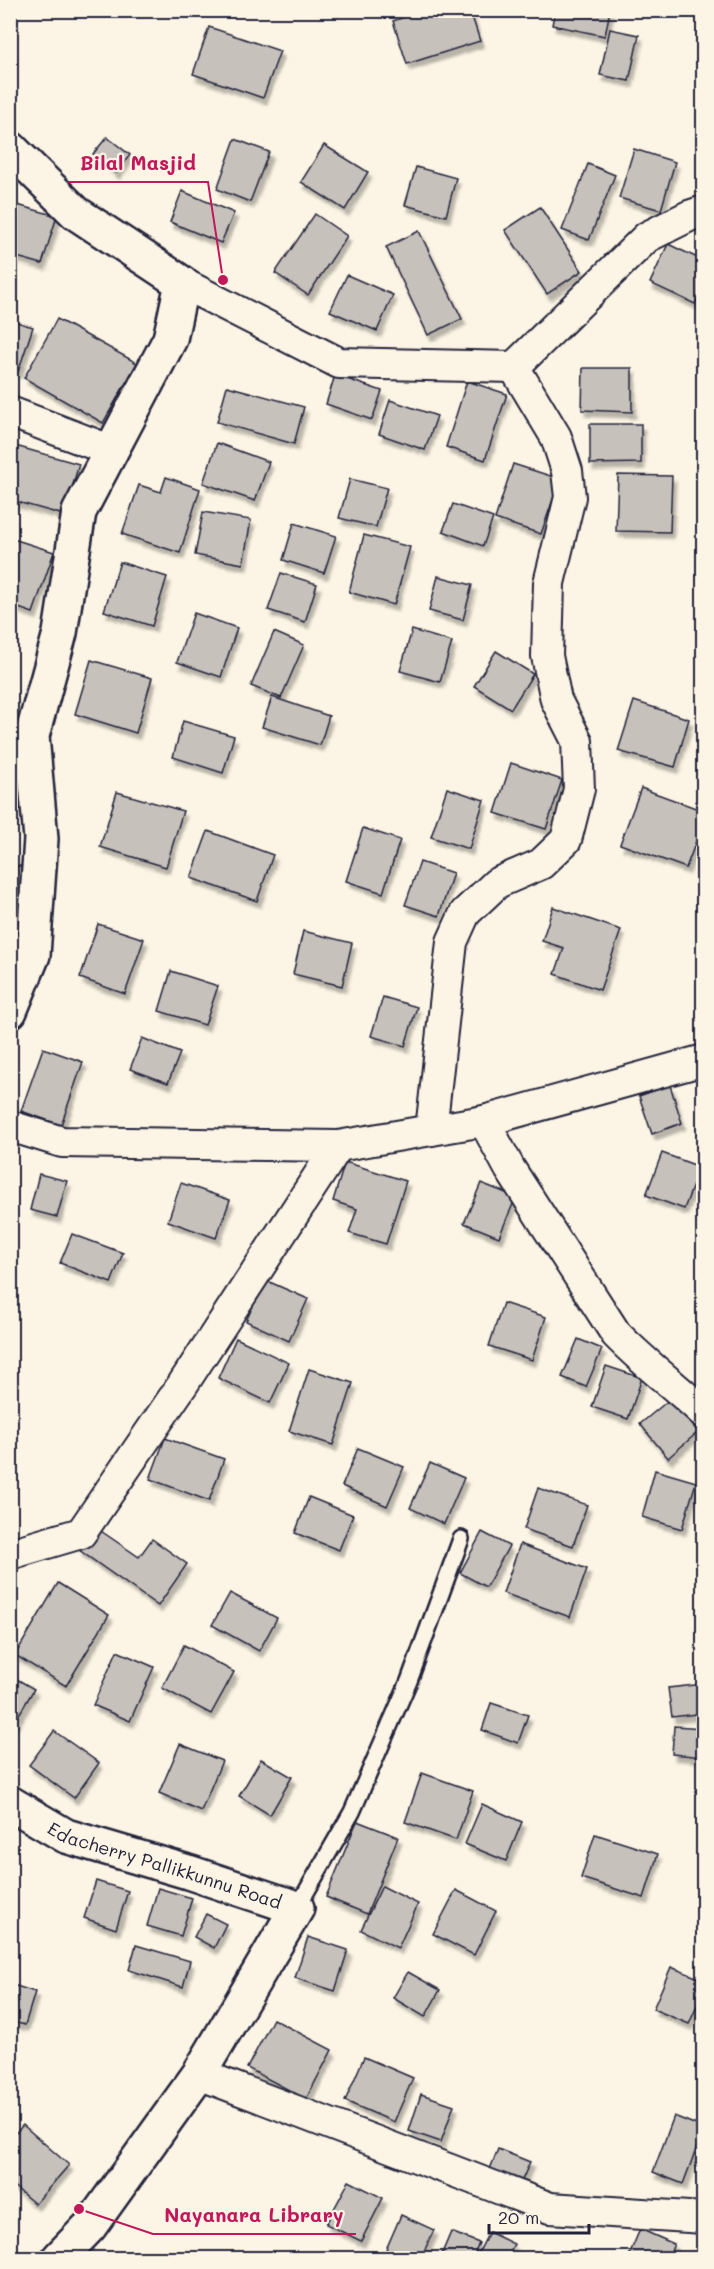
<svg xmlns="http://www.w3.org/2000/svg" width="714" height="2269" font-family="Mali,sans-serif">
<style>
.building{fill:#c6c1bb;stroke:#22223b;stroke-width:1.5;filter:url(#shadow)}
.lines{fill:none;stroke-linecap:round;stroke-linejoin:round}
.lane-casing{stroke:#22223b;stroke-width:20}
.street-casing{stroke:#22223b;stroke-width:34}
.secondary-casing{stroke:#22223b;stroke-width:38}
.lane{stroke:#fcf5e5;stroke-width:15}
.street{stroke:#fcf5e5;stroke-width:30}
.secondary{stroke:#fcf5e5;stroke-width:33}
.labels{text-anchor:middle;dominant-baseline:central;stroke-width:4.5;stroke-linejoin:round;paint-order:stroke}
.street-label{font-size:18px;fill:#22223b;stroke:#fcf5e5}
.leader{fill:none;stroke:#c2185b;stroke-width:2}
.callout-dot{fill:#c2185b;stroke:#fcf5e5;stroke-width:2}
.callout-label{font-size:20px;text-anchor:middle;font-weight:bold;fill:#c2185b;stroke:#fcf5e5;stroke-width:4.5;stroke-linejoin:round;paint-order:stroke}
</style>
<defs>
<filter id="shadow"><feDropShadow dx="3.5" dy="6" stdDeviation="1.5" flood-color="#0004"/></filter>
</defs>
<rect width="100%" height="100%" fill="#fcf5e5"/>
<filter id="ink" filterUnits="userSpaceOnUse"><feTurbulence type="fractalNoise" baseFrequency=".0167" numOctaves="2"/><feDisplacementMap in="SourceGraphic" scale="12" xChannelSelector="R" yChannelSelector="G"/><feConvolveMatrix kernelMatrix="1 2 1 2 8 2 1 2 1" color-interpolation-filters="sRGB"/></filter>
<g filter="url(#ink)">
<!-- building -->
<g class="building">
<path d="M425 10H470L480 41 407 64 393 21Z"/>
<path d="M555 10H610L605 36 552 25Z"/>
<path d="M209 27 280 51 263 98 193 74Z"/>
<path d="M610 29 639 35 629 81 600 75Z"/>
<path d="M107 137 130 155 116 173 93 154Z"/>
<path d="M235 139 269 152 250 202 217 189Z"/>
<path d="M324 145 368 172 345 210 301 182Z"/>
<path d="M634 149 675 162 661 210 619 198Z"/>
<path d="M588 164 615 175 589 240 562 230Z"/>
<path d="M416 167 456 178 446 216 405 205Z"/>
<path d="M182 191 234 213 221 243 170 222Z"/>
<path d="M10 203 57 216 42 264 10 255Z"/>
<path d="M540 207 582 271 547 294 505 230Z"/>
<path d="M315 214 347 236 308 295 275 273Z"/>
<path d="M419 231 462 319 428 335 386 247Z"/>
<path d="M668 244 704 261V286L695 304 650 283Z"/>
<path d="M347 275 393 295 377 331 330 311Z"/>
<path d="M57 319 137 363 103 423 24 378Z"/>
<path d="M10 320 33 327 18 372 10 370Z"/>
<path d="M583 368H632V412L582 410Z"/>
<path d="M335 375 382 391 372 420 326 404Z"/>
<path d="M467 381 507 394 485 460 446 447Z"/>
<path d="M227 386 304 407 294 444 217 422Z"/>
<path d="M390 400 437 416 425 450 379 434Z"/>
<path d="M590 424H641V463L590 464Z"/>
<path d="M217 443 269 462 255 501 203 483Z"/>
<path d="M12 445 79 464 64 515 10 500V452Z"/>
<path d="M513 464 560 479 541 534 495 519Z"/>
<path d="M618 475 672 476 670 532 616 531Z"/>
<path d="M166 477 200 489 180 553 122 534 139 485 161 492Z"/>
<path d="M350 479 387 488 376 527 339 518Z"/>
<path d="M453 504 493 518 483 546 443 531Z"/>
<path d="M203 512 251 520 243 564 195 555Z"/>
<path d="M294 523 336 536 324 573 283 560Z"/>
<path d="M364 535 410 547 394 605 349 592Z"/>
<path d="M10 538 54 552 33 613 10 605Z"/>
<path d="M120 562 167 577 152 626 104 611Z"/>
<path d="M281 573 317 584 305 622 268 610Z"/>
<path d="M438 576 472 585 463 620 429 611Z"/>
<path d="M194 613 237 628 221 677 177 662Z"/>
<path d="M412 630 452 642 440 682 400 671Z"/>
<path d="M274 632 304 645 281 698 251 686Z"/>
<path d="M496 651 533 674 511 709 474 686Z"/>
<path d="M91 660 152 678 136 733 75 714Z"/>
<path d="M272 697 329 716 320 745 262 727Z"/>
<path d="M634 701 689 719 675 767 618 751Z"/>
<path d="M183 721 234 736 223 773 173 757Z"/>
<path d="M511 763 562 780 546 829 495 813Z"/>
<path d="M447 788 484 800 469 849 431 837Z"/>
<path d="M641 788 704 811V820L686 868 620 844Z"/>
<path d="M117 792 183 811 166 867 100 847Z"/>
<path d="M363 828 400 840 383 893 346 881Z"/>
<path d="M208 831 273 855 257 901 191 878Z"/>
<path d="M420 862 453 873 439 916 405 905Z"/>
<path d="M10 866H26L24 944H10Z"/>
<path d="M553 907 621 930 600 990 555 974 564 948 542 941Z"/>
<path d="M98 924 144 939 125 994 80 978Z"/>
<path d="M303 931 352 943 342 986 293 974Z"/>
<path d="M171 971 218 986 205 1025 159 1011Z"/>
<path d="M383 997 417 1007 405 1046 371 1036Z"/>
<path d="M142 1038 180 1053 168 1083 130 1069Z"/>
<path d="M43 1048 83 1062 61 1125 21 1111Z"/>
<path d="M670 1085 682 1123 652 1134 639 1096Z"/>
<path d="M662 1153 700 1167 684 1209 646 1195Z"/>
<path d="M345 1162 406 1181 386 1244 349 1233 357 1209 333 1201Z"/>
<path d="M39 1174 67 1181 57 1217 30 1210Z"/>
<path d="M181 1183 230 1200 216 1238 168 1221Z"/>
<path d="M481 1183 516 1197 499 1237 464 1223Z"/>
<path d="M72 1234 123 1253 111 1283 60 1263Z"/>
<path d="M265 1280 308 1299 289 1341 246 1321Z"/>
<path d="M503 1303 546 1317 532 1360 489 1346Z"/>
<path d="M236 1338 289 1363 270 1403 218 1378Z"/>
<path d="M578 1339 602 1349 586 1387 562 1377Z"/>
<path d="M606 1366 642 1378 628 1419 592 1407Z"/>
<path d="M309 1369 353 1383 333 1445 289 1431Z"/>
<path d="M670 1399 698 1432 668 1458 640 1424Z"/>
<path d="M165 1438 224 1459 209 1501 150 1479Z"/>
<path d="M358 1448 404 1467 387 1506 342 1486Z"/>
<path d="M430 1463 464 1478 444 1524 410 1508Z"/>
<path d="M655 1470 696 1482 682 1529 642 1517Z"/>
<path d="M538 1488 587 1505 573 1546 524 1529Z"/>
<path d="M309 1497 353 1515 339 1550 295 1533Z"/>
<path d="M95 1527 139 1557 152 1539 187 1564 158 1606 79 1550Z"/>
<path d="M482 1532 509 1546 486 1587 460 1573Z"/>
<path d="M520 1544 587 1569 570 1617 503 1593Z"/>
<path d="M58 1583 109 1615 66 1686 15 1655Z"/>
<path d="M230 1593 277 1618 259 1651 212 1625Z"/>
<path d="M184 1645 234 1672 211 1714 162 1688Z"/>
<path d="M117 1651 154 1667 130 1721 93 1705Z"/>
<path d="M10 1675 34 1689 10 1730Z"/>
<path d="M704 1684V1713L672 1717 668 1688Z"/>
<path d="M491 1703 528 1715 518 1743 482 1730Z"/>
<path d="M674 1726 704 1728V1757L672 1754Z"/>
<path d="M54 1731 99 1763 74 1798 29 1765Z"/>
<path d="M180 1744 222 1761 201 1811 159 1793Z"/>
<path d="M261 1759 292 1777 270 1815 239 1796Z"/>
<path d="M422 1773 473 1791 456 1840 405 1822Z"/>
<path d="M482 1804 522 1822 506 1861 465 1844Z"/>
<path d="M357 1821 398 1837 367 1914 326 1897Z"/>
<path d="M595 1834 658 1854 644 1898 581 1878Z"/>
<path d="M96 1881 128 1891 116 1929 84 1918Z"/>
<path d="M382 1886 418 1904 398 1948 361 1930Z"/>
<path d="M158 1888 192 1898 181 1936 147 1926Z"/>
<path d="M456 1890 496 1911 474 1955 433 1934Z"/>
<path d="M206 1914 226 1924 214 1948 194 1937Z"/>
<path d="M308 1937 348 1950 335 1991 295 1978Z"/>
<path d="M136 1945 190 1961 183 1987 129 1970Z"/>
<path d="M671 1967 704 1980V1990L689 2024 653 2009Z"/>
<path d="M408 1972 440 1990 425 2017 393 1998Z"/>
<path d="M10 1984 35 1992 25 2025 10 2021Z"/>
<path d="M273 2019 332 2050 306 2099 247 2068Z"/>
<path d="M364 2057 413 2078 394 2122 345 2101Z"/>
<path d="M421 2094 454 2105 441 2142 409 2131Z"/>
<path d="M674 2116 704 2128 683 2184 653 2172Z"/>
<path d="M23 2125 69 2165 35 2204 10 2183V2139Z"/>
<path d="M498 2149 530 2162 519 2187 488 2174Z"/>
<path d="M349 2181 383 2198 361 2241 326 2224Z"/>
<path d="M401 2215 434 2230 421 2258H394L384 2254Z"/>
<path d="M640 2229 674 2244 668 2258H628Z"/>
<path d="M451 2232 479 2243 473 2258H440Z"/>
<path d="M489 2232 514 2244 507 2258H476Z"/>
</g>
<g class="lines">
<defs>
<path id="lane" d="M297 1908 352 1812 409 1681 461 1539"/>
<g id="street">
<path d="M182 283 339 363 514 367 647 237 689 216 704 211"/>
<path d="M10 412 112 451"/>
<path d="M484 1121 510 1169 616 1334C643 1362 675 1386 704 1413"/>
<path d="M10 1126 62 1142 338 1146 484 1121 704 1060"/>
<path d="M431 1130 452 942 465 913 497 883 541 864 566 840 579 789 577 741 556 700 547 656 549 583 570 497 567 471 556 437 514 367"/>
<path d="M10 1554 81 1533 183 1384 338 1146"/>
<path d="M199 2074 550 2208 704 2218"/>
</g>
<g id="secondary">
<path d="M10 148 76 213 182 283 170 339 79 512 60 633 32 736 41 839 33 955 10 1011"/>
<path id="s1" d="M10 1803 66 1836 188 1872 297 1908 199 2074 90 2226 59 2258"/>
</g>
</defs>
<!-- lane casing -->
<use href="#lane" class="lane-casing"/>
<!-- street casing -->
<use href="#street" class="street-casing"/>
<!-- secondary casing -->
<use href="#secondary" class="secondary-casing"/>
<!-- lane -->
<use href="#lane" class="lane"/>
<!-- street -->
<use href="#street" class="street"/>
<!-- secondary -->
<use href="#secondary" class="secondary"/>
</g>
</g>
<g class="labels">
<!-- street labels -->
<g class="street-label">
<text stroke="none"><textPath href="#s1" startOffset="168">Edacherry Pallikkunnu Road</textPath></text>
</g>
</g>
<!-- callouts -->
<path class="leader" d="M223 280L208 182H68M79 2209L153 2234H356"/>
<g class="callout-dot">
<circle cx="223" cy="280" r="6"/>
<circle cx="79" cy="2209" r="6"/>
</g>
<g class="callout-label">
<text x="138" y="170">Bilal Masjid</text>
<text x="254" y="2222">Nayanara Library</text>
</g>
<!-- margin -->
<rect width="714" height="2269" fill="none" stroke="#fcf5e5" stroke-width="36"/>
<rect x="18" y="18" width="678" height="2233" fill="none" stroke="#22223b" stroke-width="2" filter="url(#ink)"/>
<!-- scale -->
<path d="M489 2224v9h100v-9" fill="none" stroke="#22223b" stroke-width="3"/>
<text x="498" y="2224" font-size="18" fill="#22223b" stroke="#fcf5e5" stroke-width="4.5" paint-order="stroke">20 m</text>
</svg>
